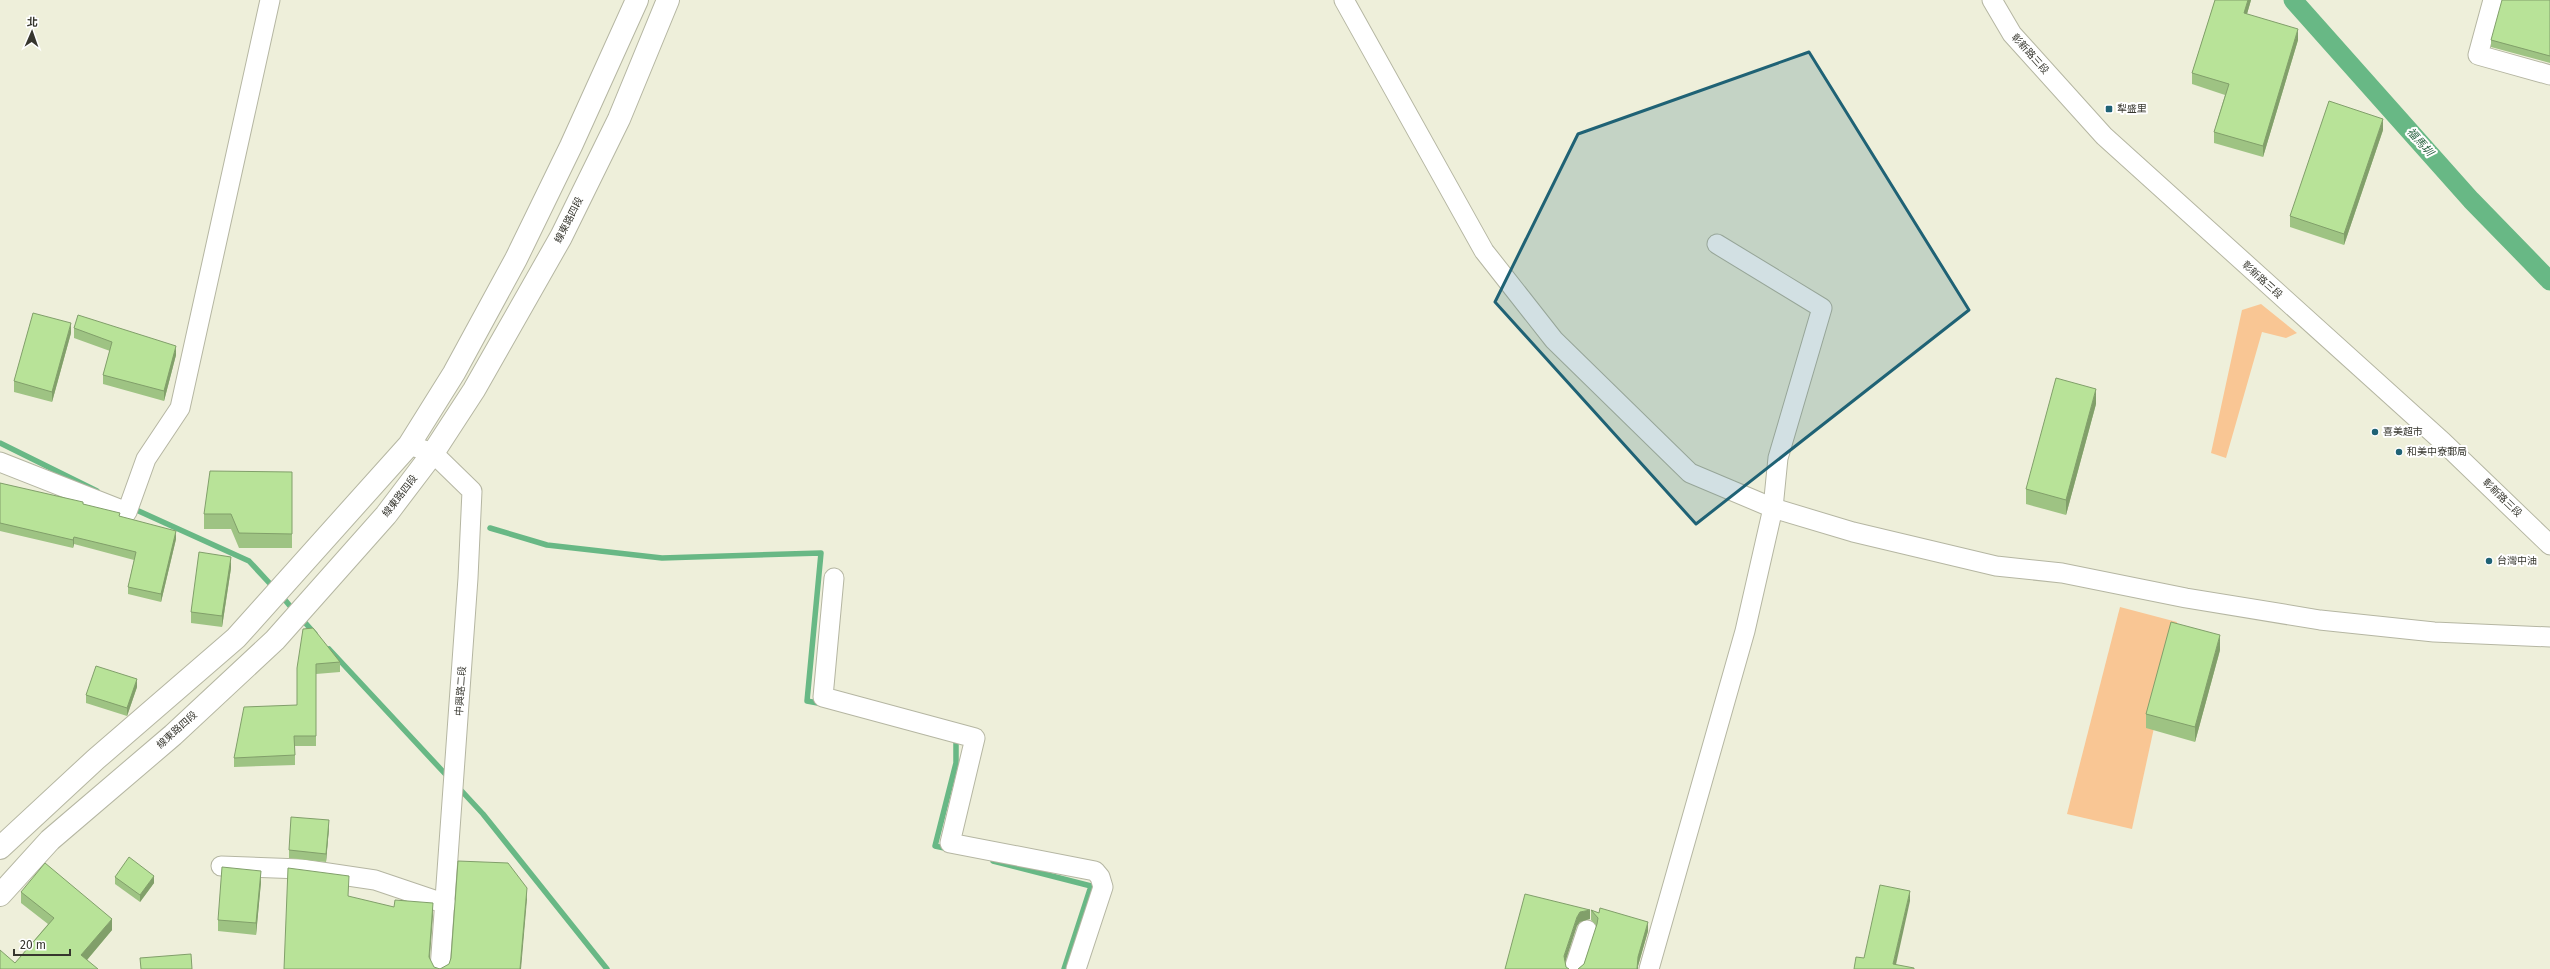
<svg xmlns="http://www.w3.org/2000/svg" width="2550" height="969" font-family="'Fira Sans','Noto Sans TC',sans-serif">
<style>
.green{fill:#f9c694}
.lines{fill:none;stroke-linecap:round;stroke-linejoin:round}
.stream{stroke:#68b885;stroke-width:5.5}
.canal{stroke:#68b885;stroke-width:19}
.minor-casing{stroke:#b5b6a2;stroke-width:21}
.major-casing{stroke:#b5b6a2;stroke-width:24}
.minor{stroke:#fff;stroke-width:19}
.major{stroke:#fff;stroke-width:22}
.wall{fill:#9ec383}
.shaded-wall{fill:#819f6a}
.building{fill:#b8e398;stroke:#819f6a}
.marked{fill:#1f6275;fill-opacity:0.2;stroke:#1f6275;stroke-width:3;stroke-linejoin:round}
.poi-dot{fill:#1f6275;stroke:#fff;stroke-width:1.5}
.labels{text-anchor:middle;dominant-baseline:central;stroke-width:4;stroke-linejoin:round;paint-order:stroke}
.street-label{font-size:10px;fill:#36362e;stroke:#fff}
.poi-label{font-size:10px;fill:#36362e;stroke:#fff;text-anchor:start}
.water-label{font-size:11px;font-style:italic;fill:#255f3d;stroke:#fff}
</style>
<rect width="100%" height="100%" fill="#eeefda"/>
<!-- green -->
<g class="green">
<path d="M2261 304 2297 333 2286 338 2262 332 2226 458 2211 453 2242 310Z"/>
<path d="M2120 607 2177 622 2132 829 2067 814Z"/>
</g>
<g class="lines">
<!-- stream -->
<g class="stream">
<path d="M0 443 97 491"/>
<path d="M132 508 249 561 274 588"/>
<path d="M490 528 547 545 662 558 821 553 807 701 823 704"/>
<path d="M280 594 295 612"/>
<path d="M301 618 315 634"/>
<path d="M329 649 449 778"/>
<path d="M458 787 483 814 607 969"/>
<path d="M949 849 935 846 956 763V736"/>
<path d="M993 861 1091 886 1064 969"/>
</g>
<!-- canal -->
<path class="canal" d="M2293 0 2471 200 2550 281"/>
<defs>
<g id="minor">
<path d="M1344 0 1484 251 1554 340 1690 473 1773 508 1853 532 1996 566 2062 573 2186 598 2320 620 2434 632 2550 637"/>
<path d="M1992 0 2012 34 2104 136 2443 442 2550 545"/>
<path d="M2493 0 2478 55 2550 75"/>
<path d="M409 445 433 453 472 491 468 578 440 969"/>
<path d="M0 462 127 512 146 459 180 408 270 0"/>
<path d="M834 578 823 697 975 738 950 843 1095 871 1100 877 1103 887 1076 969"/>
<path d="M221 866 301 869 375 880 446 904"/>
<path d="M1574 969 1587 930"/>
<path d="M1649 969 1745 631 1773 508 1778 458 1822 308 1717 244"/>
</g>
<g id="major">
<path d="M0 848 96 759 236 638 409 445 454 373 516 259 571 146 637 0"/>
<path d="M0 895 50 840 173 735 275 640 386 515 433 453 474 390 561 237 619 119 668 0"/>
</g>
</defs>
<!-- minor casing -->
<use href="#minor" class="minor-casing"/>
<!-- major casing -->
<use href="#major" class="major-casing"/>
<!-- minor -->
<use href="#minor" class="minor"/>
<!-- major -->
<use href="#major" class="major"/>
</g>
<!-- wall -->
<g class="wall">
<path d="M2215 0H2251L2247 14 2298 40 2263 157 2214 143V132L2225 95 2192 84V73Z"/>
<path d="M2550 0V63L2491 47V40Z"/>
<path d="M2383 130 2344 245 2290 227V216Z"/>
<path d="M74 328 176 355 164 401 103 384V375L110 351 74 338Z"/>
<path d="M71 333 52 402 14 392V381Z"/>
<path d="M2096 404 2066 515 2026 504V489Z"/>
<path d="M292 472V548H239L231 529H204V514Z"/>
<path d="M0 483 83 504 120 517 176 539 161 602 128 594V587L134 560 74 544 73 548 0 531Z"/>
<path d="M231 568 222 627 191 623V612Z"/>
<path d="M303 629 340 662V672L316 674V746H295V765L234 767V758L297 705Z"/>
<path d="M2220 650 2195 742 2146 728V714Z"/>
<path d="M137 687 127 716 86 703V695Z"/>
<path d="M329 828 326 862 289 858V850Z"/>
<path d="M115 877 154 883 140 902 115 884Z"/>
<path d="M261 882 256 935 218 931V920Z"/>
<path d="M21 892 112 930 87 960 15 963 48 924 21 903Z"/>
<path d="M1591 910 1648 931 1638 966V969H1578L1584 964 1597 926 1591 920Z"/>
</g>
<!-- shaded-wall -->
<g class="shaded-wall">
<path d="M2248 0H2251L2244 24V13Z"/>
<path d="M2298 29V40L2263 157V146Z"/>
<path d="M2383 119V130L2344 245V234Z"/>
<path d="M71 323V333L52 402V392Z"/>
<path d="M176 346V355L164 401V391Z"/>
<path d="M2096 389V404L2066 515V500Z"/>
<path d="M176 531V539L161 602V594Z"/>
<path d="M74 537V544L73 548V540Z"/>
<path d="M231 557V568L222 627V616Z"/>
<path d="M2220 635V650L2195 742V727Z"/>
<path d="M137 679V687L127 716V708Z"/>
<path d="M329 820V828L326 862V854Z"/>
<path d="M261 871V882L256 935V923Z"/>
<path d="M154 876V883L140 902V895Z"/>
<path d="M527 888V899L521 969H520Z"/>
<path d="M1910 891V901L1895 969 1893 964Z"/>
<path d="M433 903V915L429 969V957Z"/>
<path d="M1590 910V919L1580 922 1577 926 1564 966V956L1577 917 1580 912Z"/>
<path d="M112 919V930L81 967V955Z"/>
<path d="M1648 922V931L1638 966V969H1637L1638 957Z"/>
</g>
<!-- building -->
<g class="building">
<path d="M2215 0H2248L2244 13 2298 29 2263 146 2214 132 2229 84 2192 73Z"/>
<path d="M2502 0H2550V56L2491 40Z"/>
<path d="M2329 101 2383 119 2344 234 2290 216Z"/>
<path d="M33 313 71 323 52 392 14 381Z"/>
<path d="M78 315 176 346 164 391 103 375 112 342 74 328Z"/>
<path d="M2056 378 2096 389 2066 500 2026 489Z"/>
<path d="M210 471 292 472V534L239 533 231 514H204Z"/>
<path d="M0 483 83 502V504L120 513 119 516 176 531 161 594 128 587 136 552 74 537 73 540 0 523Z"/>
<path d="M199 552 231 557 222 616 191 612Z"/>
<path d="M2171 622 2220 635 2195 727 2146 714Z"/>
<path d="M313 628 340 662 316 664V736H294L295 755 234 758 244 707 297 705V668L303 629Z"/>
<path d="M96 666 137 679 127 708 86 695Z"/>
<path d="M291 817 329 820 326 854 289 850Z"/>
<path d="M129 857 154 876 140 895 115 877Z"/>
<path d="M458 861 508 863 527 888 520 969H284L288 868 349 876 348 896 394 907 395 900 433 903 429 957 434 967 440 969 449 964 451 958Z"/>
<path d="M45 863 112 919 81 955 98 969H0V950L15 963 54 918 21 892Z"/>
<path d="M222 867 261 871 256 923 218 920Z"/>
<path d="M1880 885 1910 891 1893 964 1914 968V969H1854L1856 957 1864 958Z"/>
<path d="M1525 894 1590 910 1580 912 1577 917 1564 956 1566 967 1569 969H1505Z"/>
<path d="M1600 908 1648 922 1638 957 1637 969H1578L1584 964 1597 924 1598 918 1591 910 1599 913Z"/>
<path d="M191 954 192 969H141L140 958Z"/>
</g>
<!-- marked area -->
<path class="marked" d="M1809 52 1969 310 1696 524 1495 302 1578 134Z"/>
<!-- markers -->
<g class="poi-dot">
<rect x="2105" y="105" width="8" height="8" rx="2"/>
<circle cx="2375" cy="432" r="4"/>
<circle cx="2399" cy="452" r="4"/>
<circle cx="2489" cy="561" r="4"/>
</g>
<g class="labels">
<!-- street labels -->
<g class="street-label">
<text transform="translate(2030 54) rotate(48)">彰新路三段</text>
<text transform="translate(569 220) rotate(-63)">線東路四段</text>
<text transform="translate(2262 280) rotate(42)">彰新路三段</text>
<text transform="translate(400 496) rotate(-52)">線東路四段</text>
<text transform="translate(2502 498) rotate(44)">彰新路三段</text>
<text transform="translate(461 691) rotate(-86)">中興路二段</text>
<text transform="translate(177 730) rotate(-42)">線東路四段</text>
</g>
<!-- poi labels -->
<g class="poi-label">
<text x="2117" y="109">犁盛里</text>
<text x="2383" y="432">喜美超市</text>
<text x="2407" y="452">和美中寮郵局</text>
<text x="2497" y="561">台灣中油</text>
</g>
<!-- water labels -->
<g class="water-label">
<text transform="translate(2420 142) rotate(48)">福馬圳</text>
</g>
</g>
<!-- north arrow -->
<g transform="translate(32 32) rotate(2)" stroke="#ffffff" stroke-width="3" paint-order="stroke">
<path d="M0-3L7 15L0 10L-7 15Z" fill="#36362e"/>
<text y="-6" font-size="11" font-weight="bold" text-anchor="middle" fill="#36362e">北</text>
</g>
<!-- scale -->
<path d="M14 949v6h56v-6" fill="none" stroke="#36362e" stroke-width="2"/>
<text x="20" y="949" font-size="12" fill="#36362e" stroke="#ffffff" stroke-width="3" paint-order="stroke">20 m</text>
</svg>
